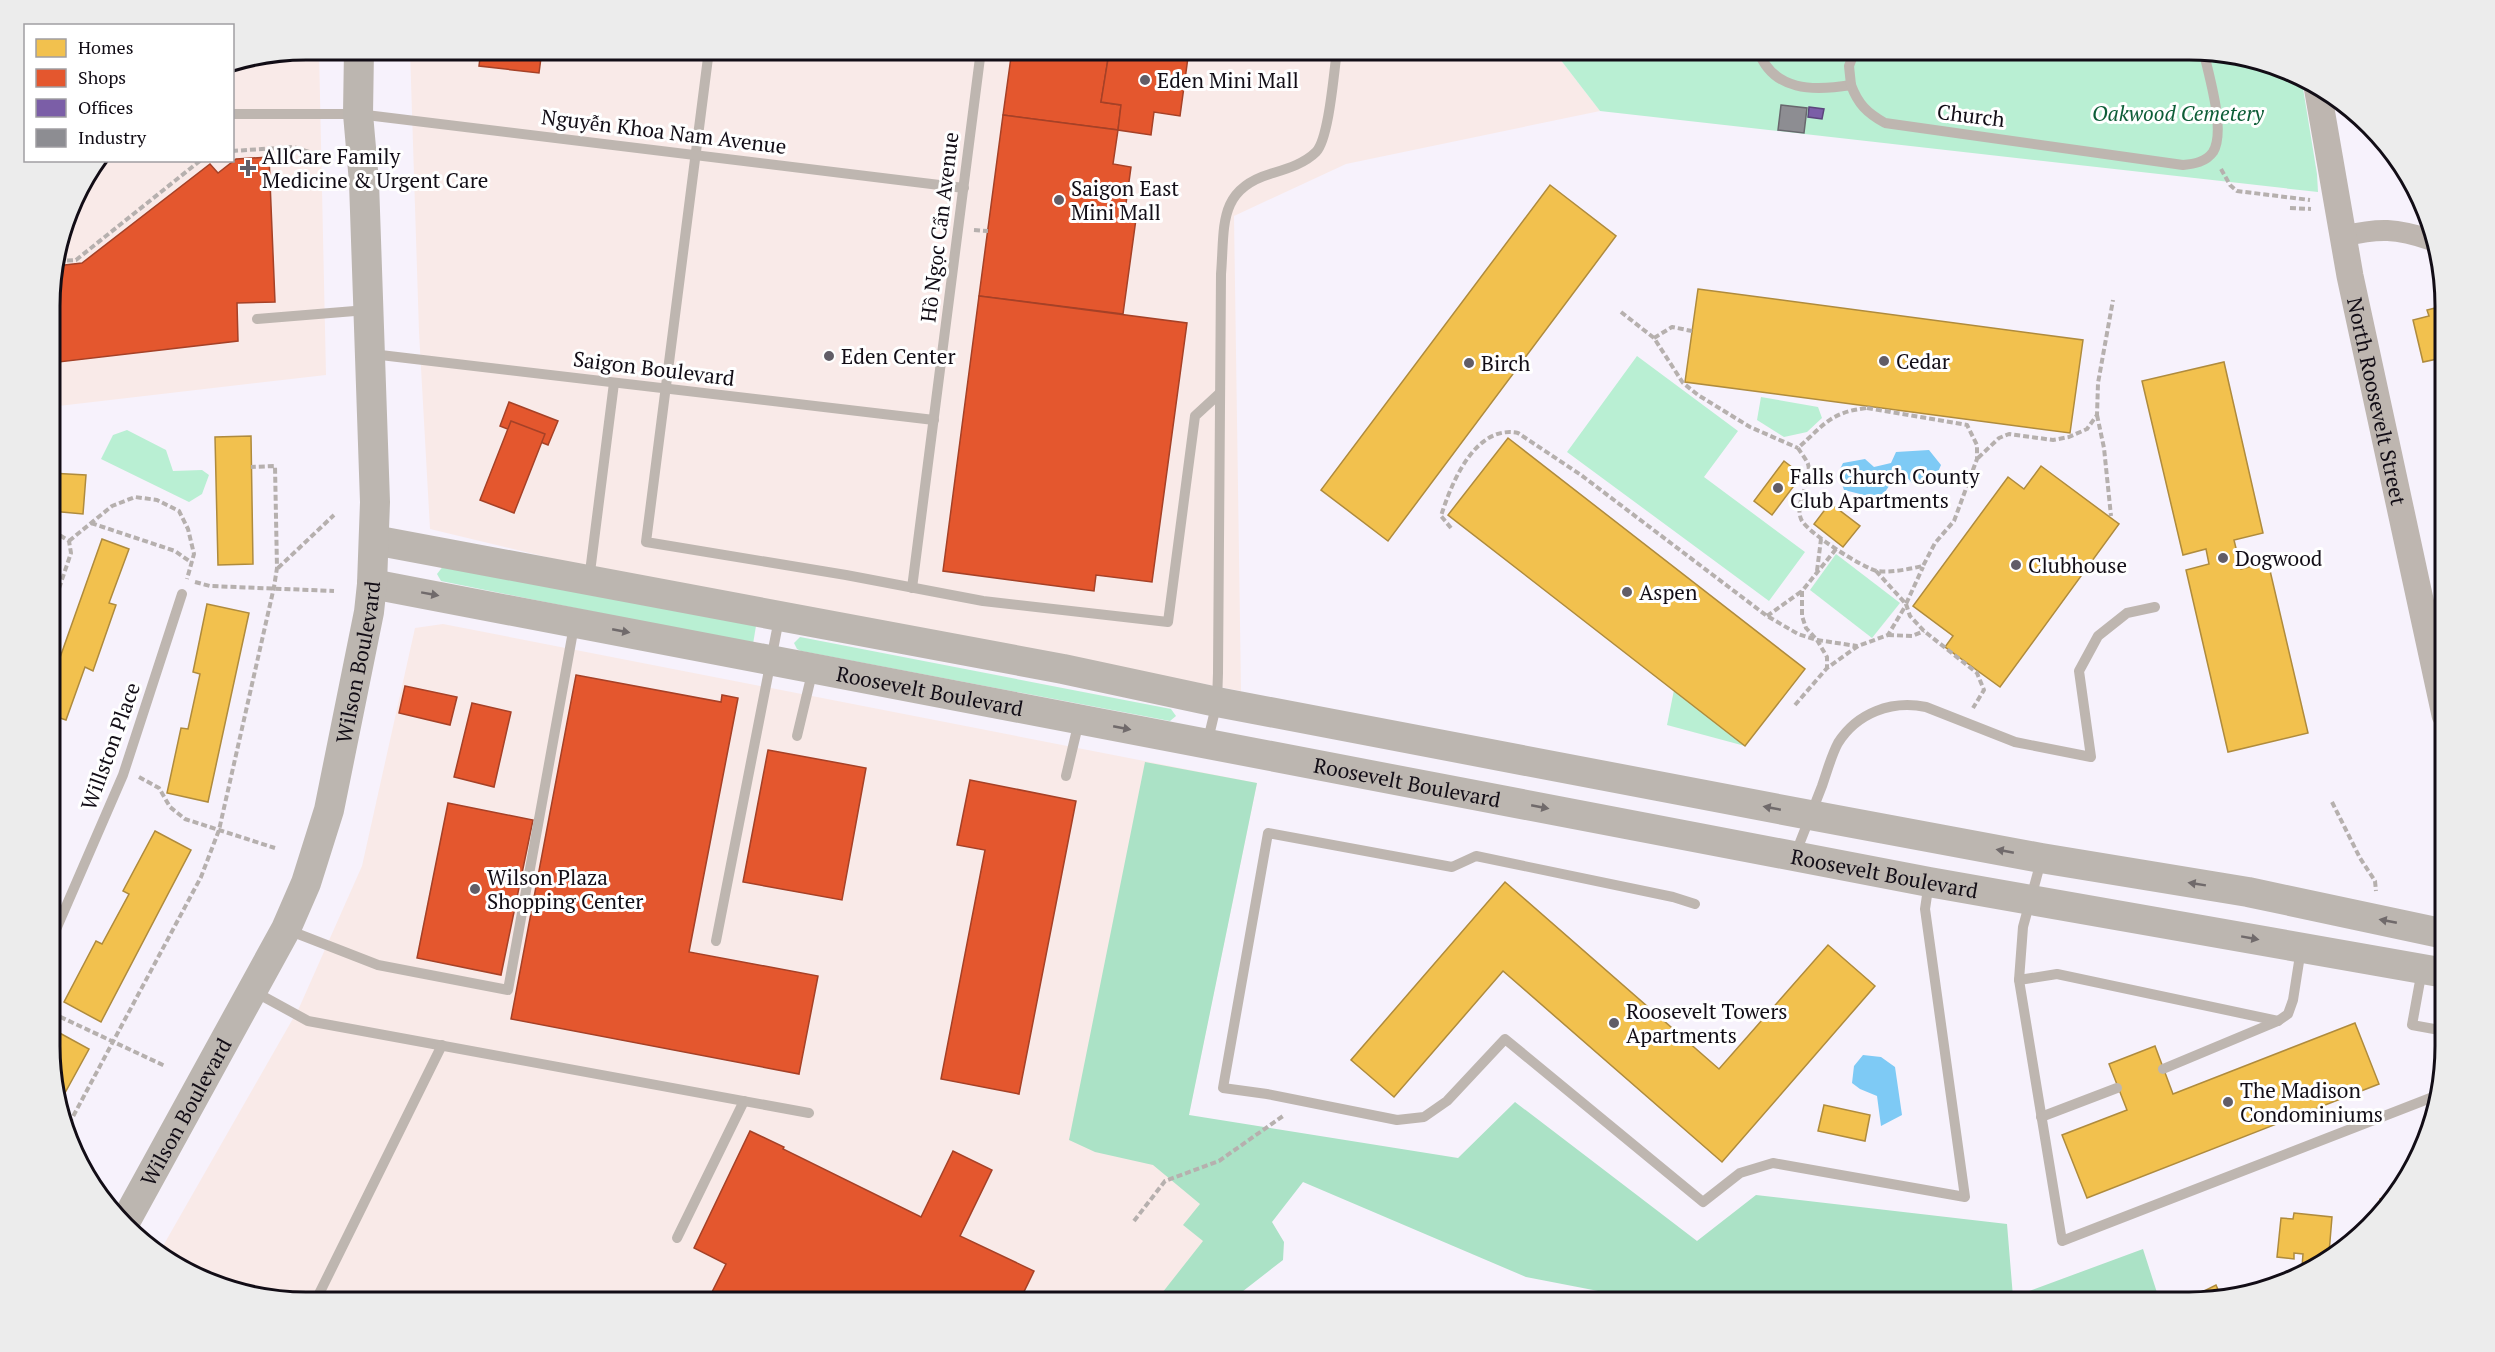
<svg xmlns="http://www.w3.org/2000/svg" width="2495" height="1352" font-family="'PT Serif',serif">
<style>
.commercial{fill:#f9eae8}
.green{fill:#b9efd3}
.forest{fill:#abe2c6}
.water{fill:#7ecaf5}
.homes{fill:#f2c14e;stroke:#af8b3d;stroke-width:1.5}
.shops{fill:#e4572e;stroke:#a54127;stroke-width:1.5}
.offices{fill:#7b5ea7;stroke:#5c467c;stroke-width:1.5}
.industry{fill:#8d8d92;stroke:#68676d;stroke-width:1.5}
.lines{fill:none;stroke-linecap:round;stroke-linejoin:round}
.path{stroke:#b6b0ae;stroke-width:4;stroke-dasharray:6 3;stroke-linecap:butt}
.service{stroke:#beb6b0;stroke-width:10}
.minor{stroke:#beb6b0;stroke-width:21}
.tertiary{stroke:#beb6b0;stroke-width:27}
.secondary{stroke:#bcb6b0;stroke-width:30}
.oneway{fill:#706a6b}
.poi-dot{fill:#625d66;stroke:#fff;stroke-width:2}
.labels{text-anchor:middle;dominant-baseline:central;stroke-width:6;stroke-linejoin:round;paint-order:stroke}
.poi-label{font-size:21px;fill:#120d16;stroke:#fff;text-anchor:start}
.park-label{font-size:21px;font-style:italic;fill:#0d5d37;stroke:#fff}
.street-label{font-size:21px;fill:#120d16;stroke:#fff}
.rim{fill:none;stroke:#120d16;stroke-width:3}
</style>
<rect width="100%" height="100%" fill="#f7f2fc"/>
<!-- commercial -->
<g class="commercial">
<path d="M306 50H319L326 375 50 407V289L76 192 101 161 232 160 233 64Z"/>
<path d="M410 50H1553L1600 111 1346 164 1234 216 1241 691 575 564 430 529 419 332Z"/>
<path d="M443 624 1257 783 1182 1148 1303 1170 1203 1302H306L192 1276 159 1253 299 1008 362 866 415 628Z"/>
</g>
<!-- green -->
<g class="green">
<path d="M1553 50H2189L2301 76 2317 174 2318 192 1600 111Z"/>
<path d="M1637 356 1738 431 1704 477 1805 552 1769 601 1567 452Z"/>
<path d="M1761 397 1818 407 1822 418 1807 432 1784 437 1757 420Z"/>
<path d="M127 430 166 450 173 471 202 470 209 475 202 494 189 502 101 459 113 435Z"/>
<path d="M1836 554 1900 603 1872 638 1810 590Z"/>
<path d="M444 565 756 626 753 644 441 581 437 574Z"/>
<path d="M800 637 1171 709 1176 716 1170 721 801 651 797 649 794 643Z"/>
<path d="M1674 690 1745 746 1667 725Z"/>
</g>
<!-- forest -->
<path class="forest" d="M1145 762 1257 783 1189 1115 1458 1158 1515 1102 1697 1241 1756 1195 2007 1224 2013 1297 2143 1249 2160 1302H1655L1526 1277 1303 1182 1272 1222 1284 1242 1283 1260 1229 1302H1155L1203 1241 1183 1225 1200 1204 1153 1165 1095 1152 1069 1140Z"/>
<!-- water -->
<g class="water">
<path d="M1929 450 1941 465 1934 481 1912 483 1906 476 1894 479 1880 499 1844 490 1838 473 1843 463 1865 459 1874 467 1891 463 1896 452Z"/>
<path d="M1863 1055 1881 1057 1895 1067 1902 1115 1881 1126 1877 1096 1860 1089 1852 1083 1854 1066Z"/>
</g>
<!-- homes -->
<g class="homes">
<path d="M1550 185 1616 236 1388 541 1321 490Z"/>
<path d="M1698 289 2083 340 2070 433 1685 382Z"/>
<path d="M2443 306 2444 367 2442 358 2423 362 2413 320 2429 316 2427 310Z"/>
<path d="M2224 362 2263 533 2234 540 2241 569 2268 562 2308 733 2228 752 2186 570 2209 564 2206 549 2183 555 2142 381Z"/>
<path d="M251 436 253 564 218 565 215 437Z"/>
<path d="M1508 438 1805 669 1745 746 1448 515Z"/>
<path d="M1784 461 1802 475 1772 515 1754 501Z"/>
<path d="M2041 466 2119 524 2000 687 1945 647 1953 636 1913 606 2008 477 2024 489Z"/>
<path d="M50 473 86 475 83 514 51 511Z"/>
<path d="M1830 503 1860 526 1843 547 1814 524Z"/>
<path d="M102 539 129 549 109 603 116 605 93 671 85 667 66 720 51 715V683Z"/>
<path d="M207 604 249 613 208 802 167 793 181 728 188 729 200 674 193 672Z"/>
<path d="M155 831 191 850 101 1022 64 1002 96 941 102 944 129 894 123 891Z"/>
<path d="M1505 882 1719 1069 1828 945 1875 986 1722 1162 1503 971 1394 1097 1351 1060Z"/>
<path d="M2355 1023 2379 1084 2087 1198 2062 1135 2127 1110 2109 1064 2155 1046 2173 1094Z"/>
<path d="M56 1031 89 1049 60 1102 52 1079V1038Z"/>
<path d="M1824 1105 1870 1115 1865 1141 1818 1131Z"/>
<path d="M2396 1193 2385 1211 2380 1199Z"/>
<path d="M2294 1213 2332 1217 2329 1253H2332L2331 1259 2313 1268 2302 1267 2303 1254 2294 1253V1259L2277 1257 2281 1218 2293 1219Z"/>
<path d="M2216 1285 2222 1299 2205 1302H2182Z"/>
</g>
<!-- shops -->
<g class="shops">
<path d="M481 50H542L539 73 479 66Z"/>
<path d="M1012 50H1042L1108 59 1101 102 1121 105 1118 130 1003 115Z"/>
<path d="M1042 50H1189L1180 116 1154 112 1151 135 1118 130 1121 105 1101 102 1108 59Z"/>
<path d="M1003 115 1118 130 1113 164 1131 167 1124 218 1136 219 1123 314 979 296Z"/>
<path d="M269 157 275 302 237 303 238 341 50 363V289L56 266 82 263 210 164 218 173 236 159Z"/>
<path d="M979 296 1187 323 1152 582 1096 575 1094 591 943 571Z"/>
<path d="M509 402 558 421 548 445 500 426Z"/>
<path d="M511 421 545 434 514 513 480 500Z"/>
<path d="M576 675 721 702 722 695 738 698 689 952 818 976 799 1074 511 1019Z"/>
<path d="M405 686 457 697 450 725 399 713Z"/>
<path d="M472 703 511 712 494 787 454 777Z"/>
<path d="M768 750 866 768 842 900 743 882Z"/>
<path d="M970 780 1076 801 1019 1094 941 1079 985 850 957 845Z"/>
<path d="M448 803 533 820 501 975 417 958Z"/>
<path d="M750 1131 784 1147 783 1149 921 1217 953 1151 992 1170 960 1236 1034 1271 1019 1302H707L726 1264 694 1248Z"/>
</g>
<!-- offices -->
<path class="offices" d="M1809 107 1824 109 1822 119 1808 117Z"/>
<!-- industry -->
<path class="industry" d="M1781 105 1807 108 1804 133 1778 130Z"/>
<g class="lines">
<!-- path -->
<g class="path">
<path d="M232 151 293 147 313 153"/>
<path d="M2221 169 2230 185 2237 191 2310 200"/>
<path d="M2290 208 2311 209"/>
<path d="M974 230 988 231"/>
<path d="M58 261 76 260 201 160"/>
<path d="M1621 312 1654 338 1683 383 1698 395 1750 427 1798 448"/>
<path d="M1654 338 1672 327 1692 331"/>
<path d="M1867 408 1967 425 1977 445V459L1954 521 1935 543 1923 566C1909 569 1891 573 1877 571 1863 568 1806 532 1801 519 1794 501 1813 482 1808 464 1806 459 1801 453 1798 448 1824 425 1830 412 1867 408Z"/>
<path d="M2097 415 2104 448 2111 516"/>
<path d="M1978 458 1999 438 2009 434 2053 440 2069 437 2087 429 2097 415 2098 383 2113 300"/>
<path d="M91 523 175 551 192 563"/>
<path d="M1451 528 1441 516C1451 484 1475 424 1518 433L1581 475 1767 616 1798 634 1817 640 1827 657V668"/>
<path d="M51 534 61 536 69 541 71 553 51 612"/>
<path d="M69 541 112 506 135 497 157 500 179 511 188 529 194 554 187 579"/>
<path d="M1836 549 1802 591V616L1806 628 1817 640 1857 646"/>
<path d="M278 568 334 515"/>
<path d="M1817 571 1821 539"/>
<path d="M1876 571 1906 604 1923 567"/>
<path d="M195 582 210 586 334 591"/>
<path d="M1906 604 1910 616 1924 631 1977 673 1984 690 1973 708"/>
<path d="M1767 616 1802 591"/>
<path d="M1888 635 1912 636 1924 631"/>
<path d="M1795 705 1827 668 1858 646 1888 635 1906 605"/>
<path d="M139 777 159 788 170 807 185 819 275 848"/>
<path d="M2332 802 2360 858 2375 881 2376 891"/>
<path d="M52 1013 165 1066"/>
<path d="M69 1124 201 877 219 830 274 587 277 568 275 466 251 467"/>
<path d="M1134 1221 1165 1181 1219 1161 1283 1116"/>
</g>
<!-- service -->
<g class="service">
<path d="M709 50 646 542 846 575 983 601 1168 622 1195 416 1220 393"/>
<path d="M1758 50C1773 92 1814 91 1851 85 1858 104 1867 113 1885 123L2183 165C2194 164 2206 162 2213 152 2226 131 2209 77 2204 53"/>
<path d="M1851 85 1849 66 1855 50"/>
<path d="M232 114H358L964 188"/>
<path d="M257 319 367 310"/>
<path d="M372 354 934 420"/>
<path d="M589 580 614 383"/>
<path d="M912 588 981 50"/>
<path d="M797 736 813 669"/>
<path d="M1207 744 1217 702 1218 673 1221 274C1225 227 1217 190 1270 174 1286 169 1304 164 1316 152 1329 139 1334 71 1337 50"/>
<path d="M1066 776 1079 721"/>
<path d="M1795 855C1804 832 1813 809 1822 786 1827 772 1831 756 1838 743 1857 713 1891 700 1926 707L2015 742 2091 757 2079 671 2098 636 2127 613 2155 607"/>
<path d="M2041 861 2023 927 2019 980 2062 1241 2433 1097"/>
<path d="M1695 904 1673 897 1476 856 1452 867 1268 833 1223 1088 1267 1094 1397 1120 1424 1117 1447 1101 1505 1039 1703 1202 1740 1173 1773 1163 1965 1197 1925 909 1929 882"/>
<path d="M288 930 378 965 508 990 574 626"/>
<path d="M51 941 123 775 182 594"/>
<path d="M716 941 779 619"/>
<path d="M2422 970 2412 1025 2445 1031"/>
<path d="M2019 980 2057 974 2278 1021"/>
<path d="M255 992 308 1021 809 1113"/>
<path d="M2163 1069 2278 1021 2288 1014 2293 1000 2301 949"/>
<path d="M2041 1117 2117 1088"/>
<path d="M677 1238 744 1101"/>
<path d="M315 1302 442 1045"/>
</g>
<!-- minor -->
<path class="minor" d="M2344 236C2379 228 2396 228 2431 240"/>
<!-- tertiary -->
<path class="tertiary" id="s1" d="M2317 86 2350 276 2445 715"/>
<!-- secondary -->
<g class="secondary">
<path d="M374 540 1063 669 1217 702 1810 815 2041 858 2248 892 2445 934"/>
<path id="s2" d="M372 584 1929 882 2445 973"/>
<path id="s3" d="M124 1224 286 929 306 883 329 810 369 612 372 584 375 502 364 182 358 114 359 50"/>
</g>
</g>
<!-- one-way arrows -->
<defs><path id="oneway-solid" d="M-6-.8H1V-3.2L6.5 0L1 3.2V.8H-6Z" transform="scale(1.5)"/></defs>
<g class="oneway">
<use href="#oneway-solid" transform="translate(430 594) rotate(10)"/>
<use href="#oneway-solid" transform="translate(621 631) rotate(11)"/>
<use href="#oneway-solid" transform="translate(1122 728) rotate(11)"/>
<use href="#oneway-solid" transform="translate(1540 807) rotate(11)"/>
<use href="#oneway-solid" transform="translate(1772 808) rotate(-169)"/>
<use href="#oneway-solid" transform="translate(2005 851) rotate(-169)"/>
<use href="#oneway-solid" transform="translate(2197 884) rotate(-171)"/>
<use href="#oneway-solid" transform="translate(2388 921) rotate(-169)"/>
<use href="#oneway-solid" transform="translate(2250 938) rotate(10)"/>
</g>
<!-- markers -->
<g class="poi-dot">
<circle cx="1145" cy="80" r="6"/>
<path d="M245 159h6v6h6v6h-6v6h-6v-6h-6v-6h6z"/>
<circle cx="1059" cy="200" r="6"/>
<circle cx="829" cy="356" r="6"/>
<circle cx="1884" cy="361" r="6"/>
<circle cx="1469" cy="363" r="6"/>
<circle cx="1778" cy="488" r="6"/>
<circle cx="2223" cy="558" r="6"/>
<circle cx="2016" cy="565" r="6"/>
<circle cx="1627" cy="592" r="6"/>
<circle cx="475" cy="889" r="6"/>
<circle cx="1614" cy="1023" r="6"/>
<circle cx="2228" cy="1102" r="6"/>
</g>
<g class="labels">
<!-- poi labels -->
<g class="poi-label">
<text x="1157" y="80">Eden Mini Mall</text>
<text x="262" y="156">AllCare Family<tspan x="262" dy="24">Medicine &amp; Urgent Care</tspan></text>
<text x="1071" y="188">Saigon East<tspan x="1071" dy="24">Mini Mall</tspan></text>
<text x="841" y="356">Eden Center</text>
<text x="1896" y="361">Cedar</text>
<text x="1481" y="363">Birch</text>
<text x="1790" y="476">Falls Church County<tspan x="1790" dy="24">Club Apartments</tspan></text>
<text x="2235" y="558">Dogwood</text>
<text x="2028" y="565">Clubhouse</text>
<text x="1639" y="592">Aspen</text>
<text x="487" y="877">Wilson Plaza<tspan x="487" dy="24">Shopping Center</tspan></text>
<text x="1626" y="1011">Roosevelt Towers<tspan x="1626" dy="24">Apartments</tspan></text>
<text x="2240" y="1090">The Madison<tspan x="2240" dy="24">Condominiums</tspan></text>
</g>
<!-- park labels -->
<g class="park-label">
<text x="2178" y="113">Oakwood Cemetery</text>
</g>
<!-- street labels -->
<g class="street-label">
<text transform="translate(1971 115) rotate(7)">Church</text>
<text transform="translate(664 131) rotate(7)">Nguyễn Khoa Nam Avenue</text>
<text transform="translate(939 227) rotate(-83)">Hồ Ngọc Cẩn Avenue</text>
<text transform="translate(654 368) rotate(7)">Saigon Boulevard</text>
<text stroke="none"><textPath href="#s1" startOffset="321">North Roosevelt Street</textPath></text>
<text stroke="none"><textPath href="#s3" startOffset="614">Wilson Boulevard</textPath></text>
<text stroke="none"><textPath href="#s2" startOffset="568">Roosevelt Boulevard</textPath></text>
<text transform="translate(110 746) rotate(-70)">Willston Place</text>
<text stroke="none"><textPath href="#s2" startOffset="1054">Roosevelt Boulevard</textPath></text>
<text stroke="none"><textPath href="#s2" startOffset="1540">Roosevelt Boulevard</textPath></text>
<text stroke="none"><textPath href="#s3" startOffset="128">Wilson Boulevard</textPath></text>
</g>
</g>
<!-- crop -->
<path d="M0 0H2495V1352H0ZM306 60H2189A246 246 0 0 1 2435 306V1046A246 246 0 0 1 2189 1292H306A246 246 0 0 1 60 1046V306A246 246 0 0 1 306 60Z" fill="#ececec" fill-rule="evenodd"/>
<path class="rim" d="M306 60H2189A246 246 0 0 1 2435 306V1046A246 246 0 0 1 2189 1292H306A246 246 0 0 1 60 1046V306A246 246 0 0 1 306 60Z"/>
<!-- legend -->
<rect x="24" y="24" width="210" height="138" fill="#ffffff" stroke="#a09ea2" stroke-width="1.5"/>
<rect x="36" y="39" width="30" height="18" fill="#f2c14e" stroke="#a09ea2" stroke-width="1.5"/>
<text x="78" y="54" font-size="18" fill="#120d16">Homes</text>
<rect x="36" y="69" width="30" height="18" fill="#e4572e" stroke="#a09ea2" stroke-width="1.5"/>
<text x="78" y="84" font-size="18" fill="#120d16">Shops</text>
<rect x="36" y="99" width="30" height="18" fill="#7b5ea7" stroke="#a09ea2" stroke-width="1.5"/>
<text x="78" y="114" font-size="18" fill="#120d16">Offices</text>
<rect x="36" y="129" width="30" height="18" fill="#8d8d92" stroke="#a09ea2" stroke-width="1.5"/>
<text x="78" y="144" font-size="18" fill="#120d16">Industry</text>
</svg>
